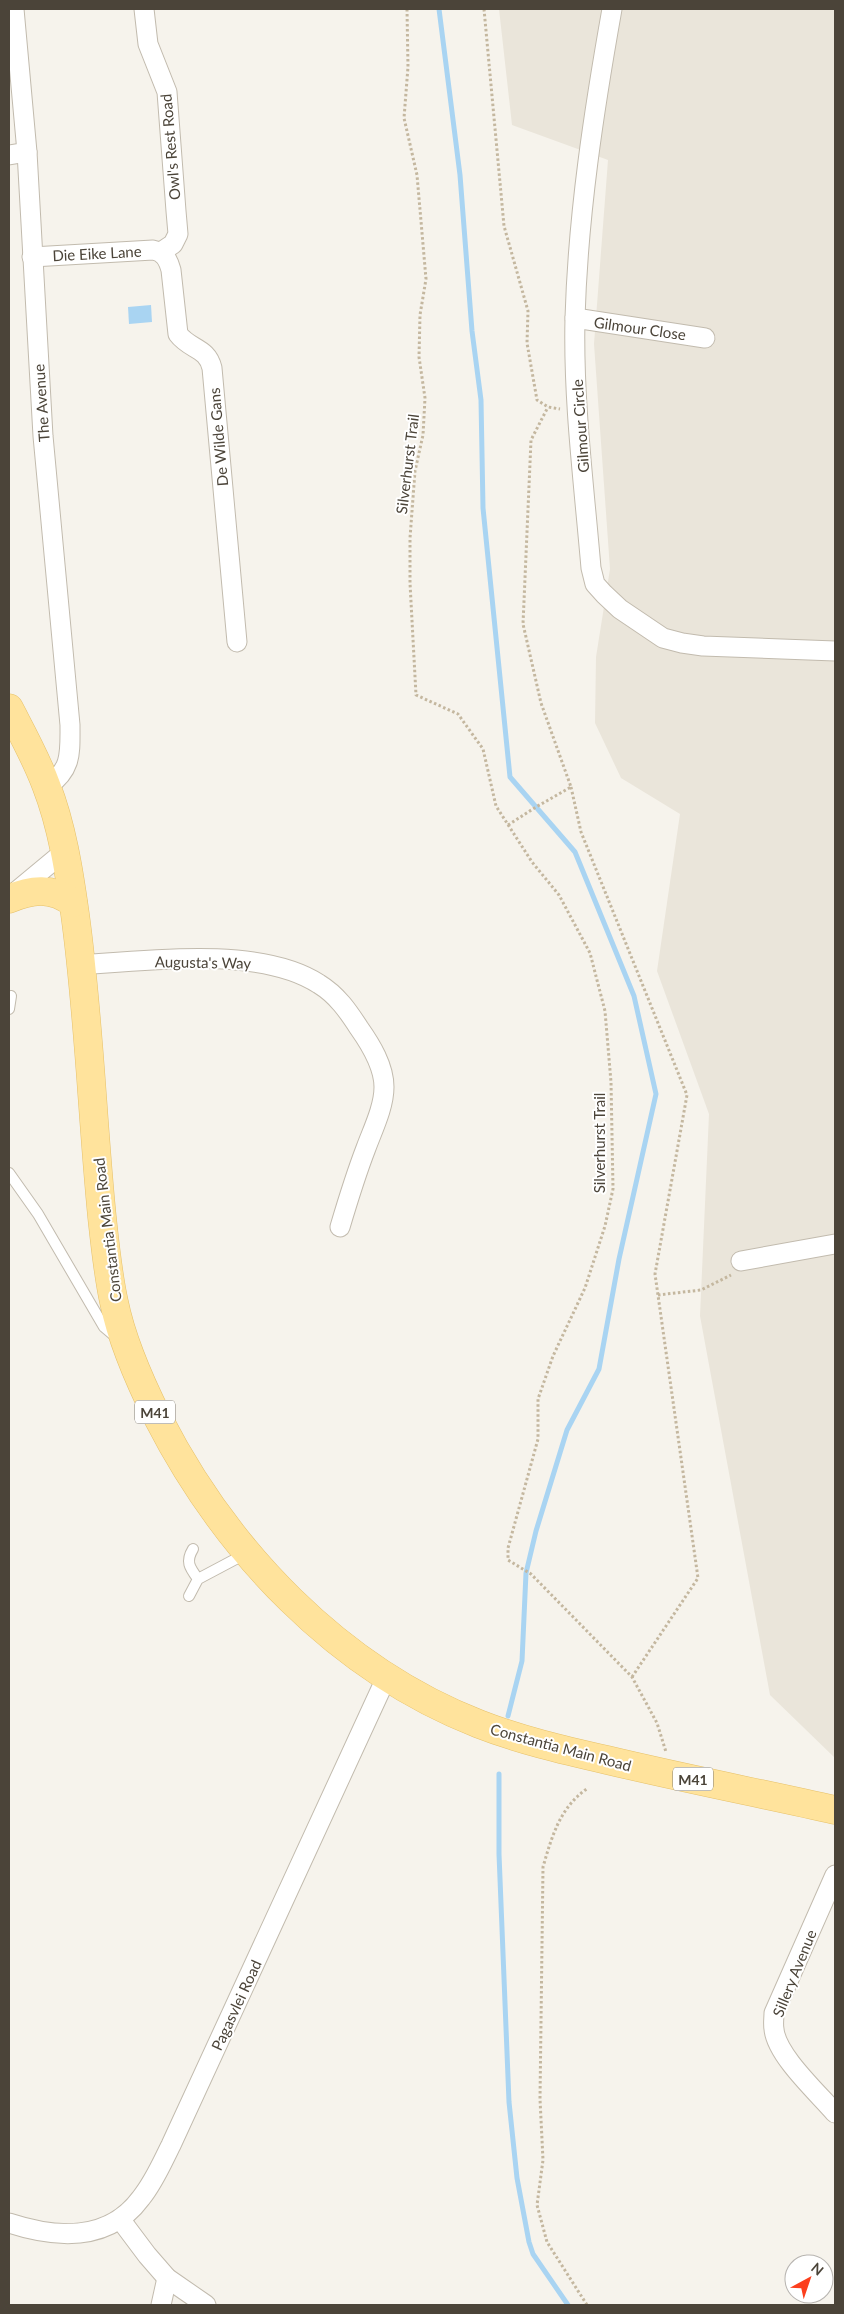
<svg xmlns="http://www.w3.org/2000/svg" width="844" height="2314" font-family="Lato,sans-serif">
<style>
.residential{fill:#eae5da}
.water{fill:#a9d4f2}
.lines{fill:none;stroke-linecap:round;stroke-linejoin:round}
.stream{stroke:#a9d4f2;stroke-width:5}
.service-casing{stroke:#c2bbae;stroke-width:12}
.minor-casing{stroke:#c2bbae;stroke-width:21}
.primary-casing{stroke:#e6c16a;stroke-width:29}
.path{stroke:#c4b79f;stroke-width:3;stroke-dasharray:2.5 2.5;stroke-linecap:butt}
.service{stroke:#fff;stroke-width:10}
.minor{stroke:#fff;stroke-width:19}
.primary{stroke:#ffe39c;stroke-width:28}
.labels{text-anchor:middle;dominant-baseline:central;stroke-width:4;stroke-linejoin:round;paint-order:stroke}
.shield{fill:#fff;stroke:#817c74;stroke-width:1}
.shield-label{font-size:14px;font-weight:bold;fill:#4b4439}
.street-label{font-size:15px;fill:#4b4439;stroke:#fff}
</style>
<rect width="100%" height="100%" fill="#f6f3ec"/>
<!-- residential -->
<path class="residential" d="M499 9H835V1758L770 1695 700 1316 709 1114 657 971 680 814 621 778 595 723 596 657 610 569 594 344 608 160 512 125Z"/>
<!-- water -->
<path class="water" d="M151 305 152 322 129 324 128 307Z"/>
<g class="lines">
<!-- stream -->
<g class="stream">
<path d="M439 9 460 175 472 331 481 400 483 508 510 777 575 852 634 996 656 1094 619 1259 599 1369 567 1430 536 1531 526 1573 522 1661 508 1716"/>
<path d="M499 1774V1854L509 2102 517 2178 529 2242 533 2254 568 2305"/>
</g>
<defs>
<g id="service">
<path d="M9 1009 11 996"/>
<path d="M9 1173 38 1214 104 1327 117 1338"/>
<path d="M193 1549C185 1562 190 1568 198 1579"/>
<path d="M189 1596 198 1579 247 1553"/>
</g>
<g id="minor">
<path d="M14 9 27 152 43 436 70 725C70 754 72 769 47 787"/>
<path d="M144 9 148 44 167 92 176 211 178 234 173 244 161 252"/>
<path d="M612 9C594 110 578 214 575 318 573 401 584 485 591 568L595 584 604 594 620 609 663 638 682 643 703 646 835 651"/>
<path d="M9 155 27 152"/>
<path d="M32 257 153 250C164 252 168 259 171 270L178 334C190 350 207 347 212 368L237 642"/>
<path d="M575 318 705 338"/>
<path d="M12 895 65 851"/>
<path d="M81 965C149 960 261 946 319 984 337 995 348 1011 359 1028 371 1045 384 1066 384 1087 384 1107 373 1129 366 1148 356 1174 348 1200 340 1227"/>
<path d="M741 1261 835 1244"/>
<path d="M835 1875 774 2013C774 2018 773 2024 774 2029 776 2055 818 2093 835 2113"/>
<path d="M120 2219 147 2255 167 2278 206 2305"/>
<path d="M9 2223C55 2238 108 2243 141 2198 154 2182 162 2163 171 2145L387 1676"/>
<path d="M161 2305 167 2278"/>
</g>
<g id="primary">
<path d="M9 708C22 733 36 758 46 785 62 826 69 871 75 914 89 1015 92 1116 102 1217 105 1245 108 1275 114 1302 122 1342 140 1382 158 1418 226 1551 338 1669 479 1724 520 1740 563 1750 607 1760 682 1778 759 1793 835 1810"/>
<path d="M9 899C32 889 52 887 73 903"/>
</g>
</defs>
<!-- service casing -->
<use href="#service" class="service-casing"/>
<!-- minor casing -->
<use href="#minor" class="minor-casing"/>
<!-- primary casing -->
<use href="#primary" class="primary-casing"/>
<!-- path -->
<g class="path">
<path d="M407 9 408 67 404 118 417 175 426 279 420 315 419 357 425 398 423 435 415 471 410 538V583L416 695 458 714 483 749 496 806 532 862 559 895 590 953 605 1011 611 1082 613 1189 605 1226 585 1288 553 1356 538 1399V1439L508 1548V1560L531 1574 632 1677 657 1723 666 1752"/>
<path d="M484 9 504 226 528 311 527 343 537 400 548 407 560 409"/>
<path d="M571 787 581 832 687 1095 655 1274 698 1578 632 1677"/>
<path d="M508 825 536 807 571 787 541 703 523 624 531 440 548 407"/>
<path d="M658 1295 701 1290 731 1275"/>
<path d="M587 2305 547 2242 537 2205 543 2160 540 2099 543 1867C552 1836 560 1807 588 1788"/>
</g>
<!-- service -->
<use href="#service" class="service"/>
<!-- minor -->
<use href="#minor" class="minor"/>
<!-- primary -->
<use href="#primary" class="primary"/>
</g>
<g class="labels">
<!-- shield labels -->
<g class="shield">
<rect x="135" y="1400.5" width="40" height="23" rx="4"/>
<rect x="673" y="1767.5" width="40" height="23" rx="4"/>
</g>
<g class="shield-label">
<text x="155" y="1412">M41</text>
<text x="693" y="1779">M41</text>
</g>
<!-- street labels -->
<g class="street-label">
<text transform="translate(170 147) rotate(-95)">Owl's Rest Road</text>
<text transform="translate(97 253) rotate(-3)">Die Eike Lane</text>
<text transform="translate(640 328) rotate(8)">Gilmour Close</text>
<text transform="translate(41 403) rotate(-94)">The Avenue</text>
<text transform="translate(580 426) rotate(-94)">Gilmour Circle</text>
<text transform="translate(218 437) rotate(-95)">De Wilde Gans</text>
<text transform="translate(407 464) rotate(-83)">Silverhurst Trail</text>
<text transform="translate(203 962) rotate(1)">Augusta's Way</text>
<text transform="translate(599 1143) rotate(-90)">Silverhurst Trail</text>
<text transform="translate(107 1230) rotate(-97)">Constantia Main Road</text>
<text transform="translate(561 1747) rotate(15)">Constantia Main Road</text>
<text transform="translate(794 1973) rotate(-68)">Sillery Avenue</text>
<text transform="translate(236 2005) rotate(-65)">Pagasvlei Road</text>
</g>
</g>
<!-- border -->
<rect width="844" height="2314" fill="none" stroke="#4b4439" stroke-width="20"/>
<!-- north arrow -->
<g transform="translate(809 2279) rotate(40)"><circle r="24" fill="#ffffff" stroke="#b7b4b0"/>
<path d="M0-4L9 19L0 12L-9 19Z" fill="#fc3f1d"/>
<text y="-8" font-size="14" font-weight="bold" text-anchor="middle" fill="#4b4439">N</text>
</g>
</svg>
